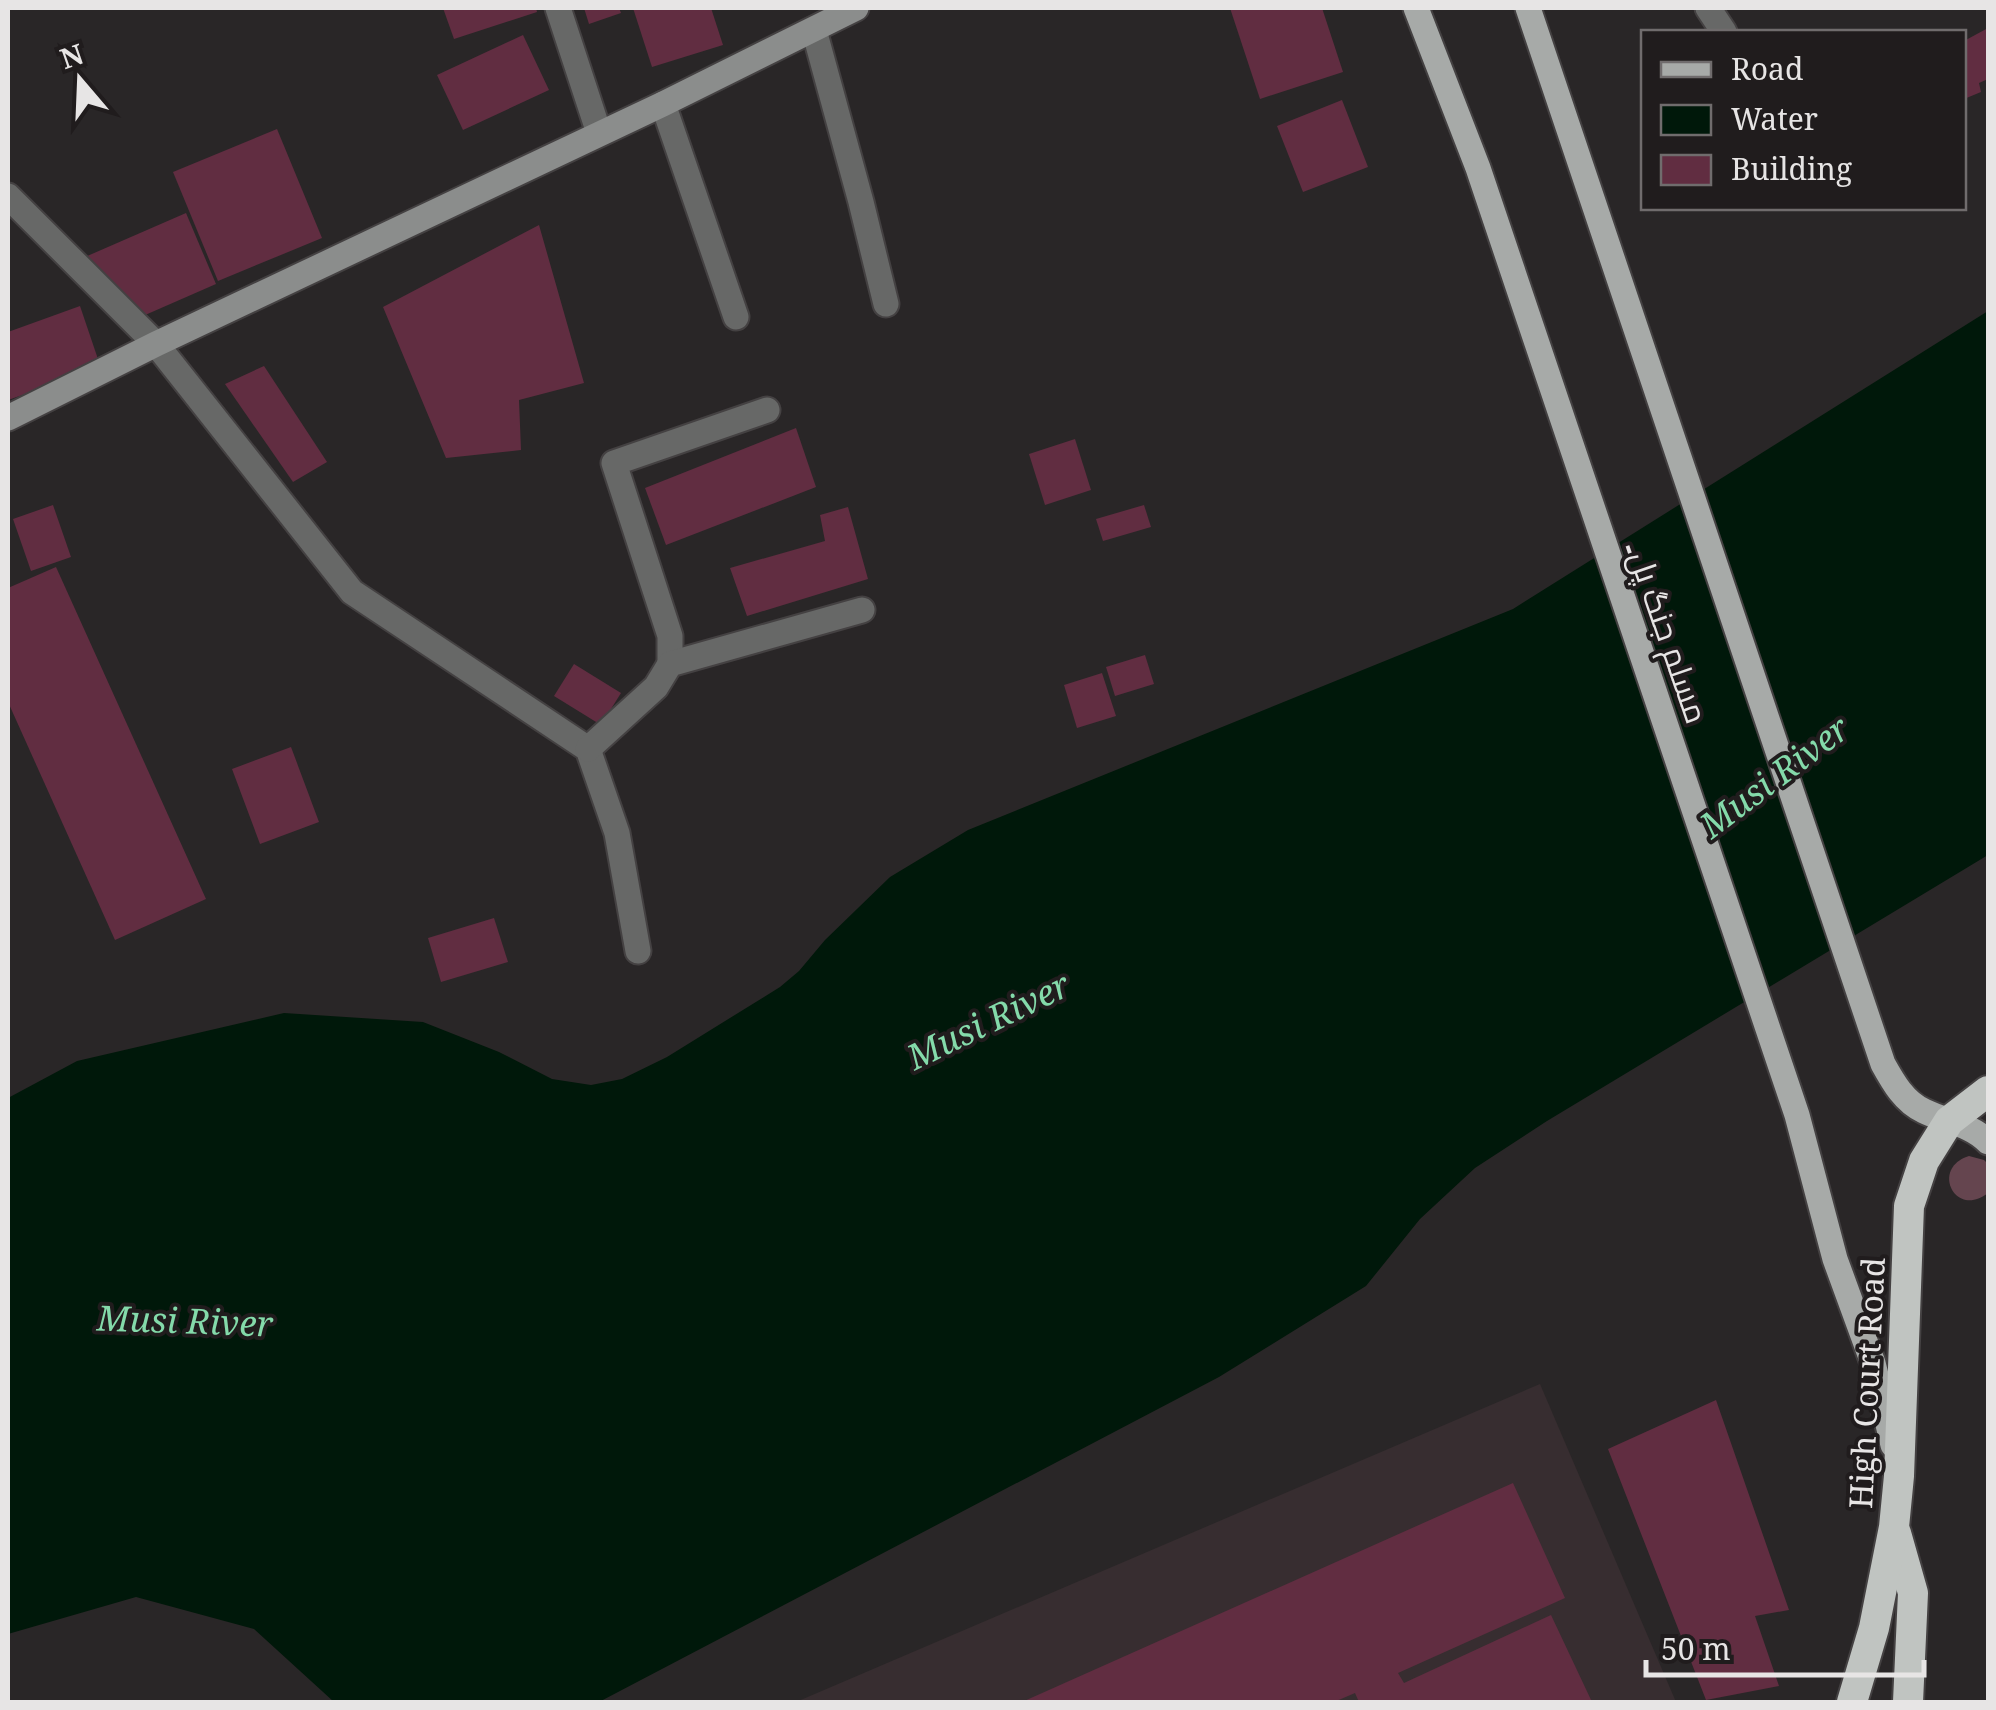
<svg xmlns="http://www.w3.org/2000/svg" width="1996" height="1710" font-family="'Noto Serif',Cairo,serif">
<style>
.built{fill:#372d30}
.green{fill:#65454f}
.water{fill:#00180a}
.building{fill:#612d41}
.lines{fill:none;stroke-linecap:round;stroke-linejoin:round}
.street-casing{stroke:#444142;stroke-width:29}
.secondary-casing{stroke:#444142;stroke-width:29}
.primary-casing{stroke:#444142;stroke-width:29}
.highway-casing{stroke:#444142;stroke-width:34}
.street{stroke:#676867;stroke-width:25}
.secondary{stroke:#8b8d8c;stroke-width:25}
.primary{stroke:#a7aaa8;stroke-width:25}
.highway{stroke:#c0c4c1;stroke-width:30}
.labels{text-anchor:middle;dominant-baseline:central;stroke-width:8;stroke-linejoin:round;paint-order:stroke}
.street-label{font-size:32px;fill:#e7e5e5;stroke:#201c1d}
.water-label{font-size:35px;font-style:italic;fill:#84daaa;stroke:#201c1d}
</style>
<rect width="100%" height="100%" fill="#292627"/>
<!-- built -->
<path class="built" d="M1540 1384 1676 1702H796Z"/>
<!-- green -->
<path class="green" d="M1969 1156 1984 1160 1988 1164V1193C1955 1219 1930 1168 1969 1156Z"/>
<!-- water -->
<path class="water" d="M1988 311V855L1547 1121 1475 1168 1420 1219 1366 1286 1219 1377 599 1702H334L254 1629 136 1597 8 1634V1098L77 1061 284 1013 423 1022 499 1052 552 1079 591 1085 622 1079 667 1057 780 987 799 971 825 940 890 877 968 830 1513 609Z"/>
<!-- building -->
<g class="building">
<path d="M443 8H536L537 12 454 39Z"/>
<path d="M584 8H619L621 13 589 24Z"/>
<path d="M633 8H711L723 45 652 67Z"/>
<path d="M1230 8H1322L1343 72 1260 99Z"/>
<path d="M1988 28V79L1979 83 1981 92 1964 99V41Z"/>
<path d="M523 35 549 90 463 130 437 75Z"/>
<path d="M1342 100 1368 167 1303 192 1277 126Z"/>
<path d="M277 129 322 238 218 281 173 172Z"/>
<path d="M186 213 216 284 136 319 85 257Z"/>
<path d="M539 225 584 383 519 400 521 450 446 458 383 307Z"/>
<path d="M80 306 101 368 8 400V332Z"/>
<path d="M264 366 327 462 293 482 225 384Z"/>
<path d="M796 428 816 487 666 545 645 488Z"/>
<path d="M1075 439 1091 490 1045 505 1029 454Z"/>
<path d="M53 505 71 557 31 571 13 519Z"/>
<path d="M1144 505 1151 527 1103 541 1096 519Z"/>
<path d="M848 507 868 579 747 616 730 568 825 541 820 515Z"/>
<path d="M56 567 206 899 115 940 8 702V588Z"/>
<path d="M1145 655 1154 684 1115 696 1106 667Z"/>
<path d="M574 664 621 693 601 725 554 696Z"/>
<path d="M1102 673 1116 716 1077 728 1064 685Z"/>
<path d="M291 747 319 822 260 844 232 769Z"/>
<path d="M494 918 508 962 441 982 428 938Z"/>
<path d="M1716 1400 1789 1610 1755 1616 1779 1686 1706 1700 1608 1449Z"/>
<path d="M1513 1483 1565 1598 1398 1673 1404 1683 1551 1615 1592 1702H1359L1355 1693 1334 1702H1022Z"/>
</g>
<g class="lines">
<defs>
<g id="street">
<path d="M558 8 599 133"/>
<path d="M1708 8 1724 32"/>
<path d="M814 30 861 202 886 304"/>
<path d="M663 104 736 317"/>
<path d="M8 196 156 344 352 592 588 749 617 833 638 951"/>
<path d="M670 664V636L614 463 767 410"/>
<path d="M588 749 656 687 670 664 862 610"/>
</g>
<path id="secondary" d="M8 418 156 344 663 104 856 8"/>
<g id="primary">
<path d="M1416 8 1478 168 1797 1115 1835 1259 1873 1363 1893 1445"/>
<path d="M1528 8 1883 1064C1893 1082 1904 1102 1924 1111 1946 1122 1971 1124 1988 1142"/>
</g>
<g id="highway">
<path d="M1896 1533 1913 1593 1908 1702"/>
<path d="M1852 1702 1874 1628 1894 1527 1899 1476 1909 1206 1924 1161 1949 1121 1988 1091"/>
</g>
</defs>
<!-- street casing -->
<use href="#street" class="street-casing"/>
<!-- secondary casing -->
<use href="#secondary" class="secondary-casing"/>
<!-- primary casing -->
<use href="#primary" class="primary-casing"/>
<!-- highway casing -->
<use href="#highway" class="highway-casing"/>
<!-- street -->
<use href="#street" class="street"/>
<!-- secondary -->
<use href="#secondary" class="secondary"/>
<!-- primary -->
<use href="#primary" class="primary"/>
<!-- highway -->
<use href="#highway" class="highway"/>
</g>
<g class="labels">
<!-- street labels -->
<g class="street-label">
<text transform="translate(1668 631) rotate(71)">مسلم جنگ پل۔</text>
<text transform="translate(1866 1383) rotate(-87)">High Court Road</text>
</g>
<!-- water labels -->
<g class="water-label">
<text transform="translate(1774 776) rotate(-37)">Musi River</text>
<text transform="translate(988 1020) rotate(-26)">Musi River</text>
<text transform="translate(185 1320) rotate(2)">Musi River</text>
</g>
</g>
<!-- border -->
<rect width="1996" height="1710" fill="none" stroke="#e7e5e5" stroke-width="20"/>
<!-- legend -->
<rect x="1641" y="30" width="325" height="180" fill="#201c1d" stroke="#706c6d" stroke-width="2.5"/>
<rect x="1661" y="62" width="50" height="15" fill="#a7aaa8" stroke="#706c6d" stroke-width="2.5"/>
<text x="1731" y="80" font-size="30" fill="#e7e5e5">Road</text>
<rect x="1661" y="105" width="50" height="30" fill="#00180a" stroke="#706c6d" stroke-width="2.5"/>
<text x="1731" y="130" font-size="30" fill="#e7e5e5">Water</text>
<rect x="1661" y="155" width="50" height="30" fill="#612d41" stroke="#706c6d" stroke-width="2.5"/>
<text x="1731" y="180" font-size="30" fill="#e7e5e5">Building</text>
<!-- north arrow -->
<g transform="translate(80 80) rotate(341)" stroke="#201c1d" stroke-width="8" paint-order="stroke">
<path d="M0-8L18 38L0 25L-18 38Z" fill="#e7e5e5"/>
<text y="-15" font-size="28" font-weight="bold" text-anchor="middle" fill="#e7e5e5">N</text>
</g>
<!-- scale -->
<path d="M1646 1660v15h278v-15" fill="none" stroke="#e7e5e5" stroke-width="5"/>
<text x="1661" y="1660" font-size="30" fill="#e7e5e5" stroke="#201c1d" stroke-width="8" paint-order="stroke">50 m</text>
</svg>
